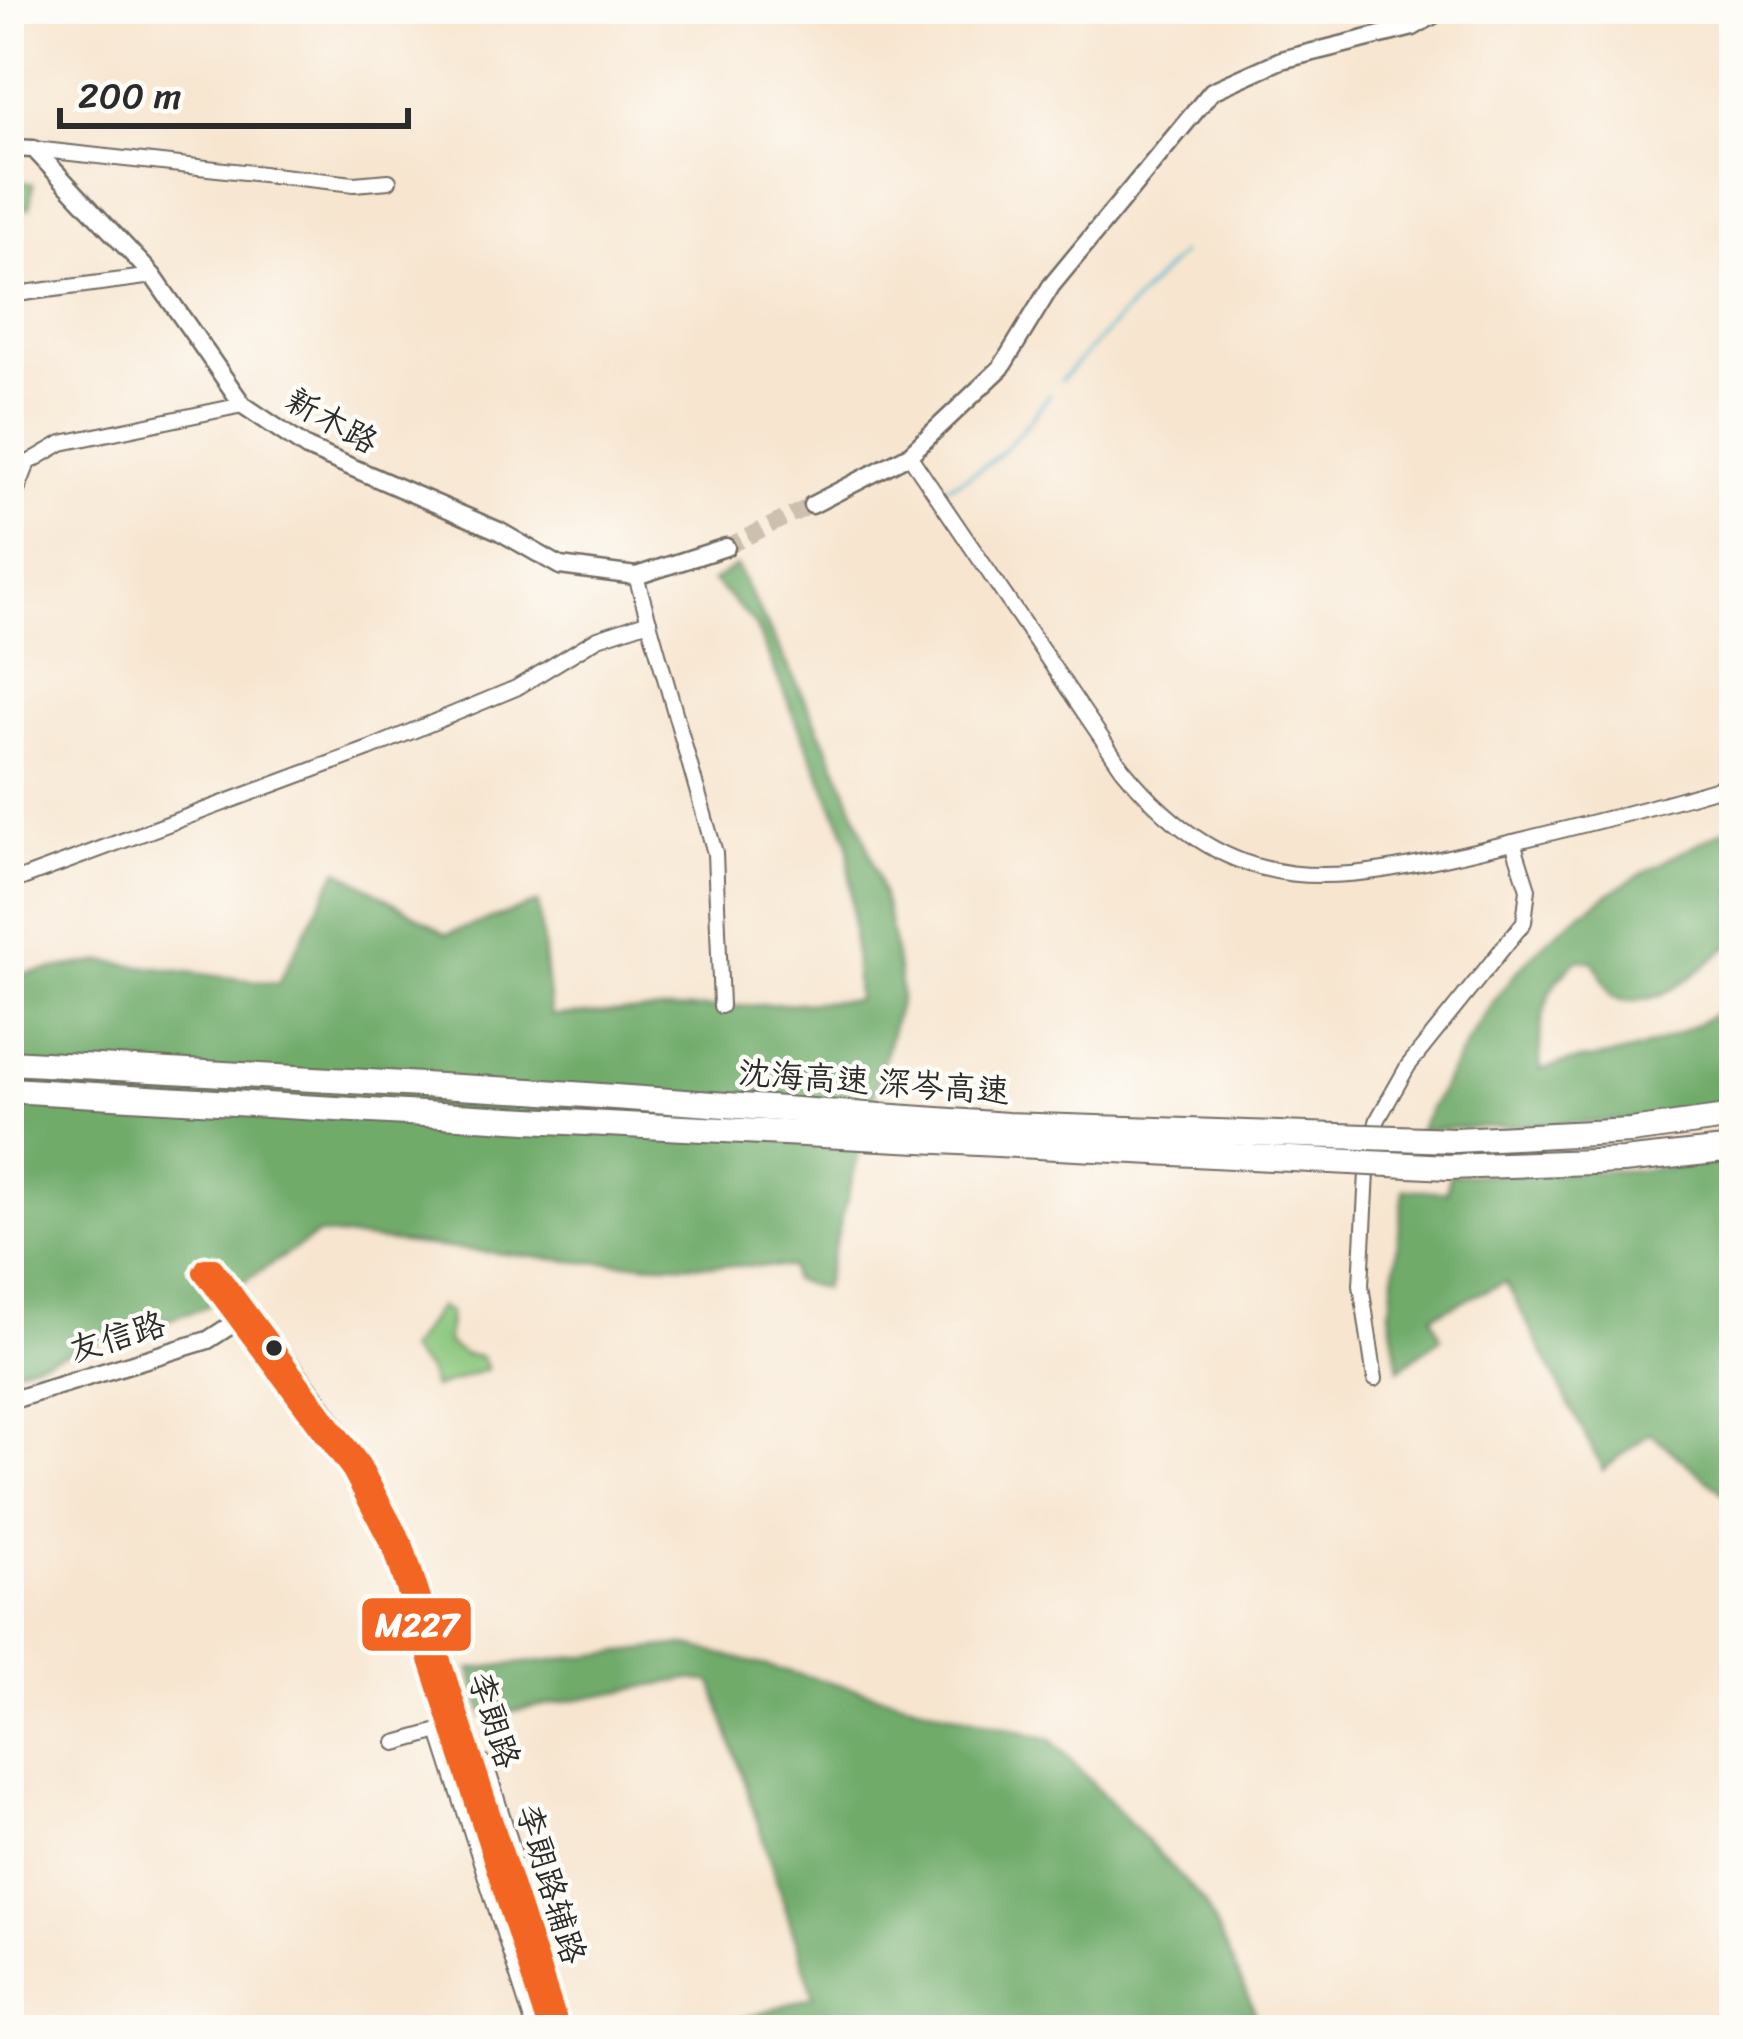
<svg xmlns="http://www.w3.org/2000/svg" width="1743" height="2039" font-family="Sriracha,'LXGW WenKai TC',sans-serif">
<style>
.green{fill:#8ac67b;stroke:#5a7853;stroke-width:3}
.forest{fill:#6fab6b;stroke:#4d6b4b;stroke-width:3}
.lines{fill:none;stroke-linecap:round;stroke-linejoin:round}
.stream{stroke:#4fb5cd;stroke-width:3}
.tertiary-tunnel{stroke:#cec0ae;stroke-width:16;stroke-dasharray:16 8;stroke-linecap:butt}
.minor-casing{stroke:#726c64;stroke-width:18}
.tertiary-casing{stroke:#726c64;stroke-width:21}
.motorway-casing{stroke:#726c64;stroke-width:28}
.minor{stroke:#fff;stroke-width:14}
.tertiary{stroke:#fff;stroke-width:16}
.motorway{stroke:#fff;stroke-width:24}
.tertiary-bridge-casing{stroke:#726c64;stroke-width:21;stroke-linecap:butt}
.motorway-bridge-casing{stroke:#726c64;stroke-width:28;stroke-linecap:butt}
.tertiary-bridge{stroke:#fff;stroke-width:16}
.motorway-bridge{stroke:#fff;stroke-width:24}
.bus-1-casing{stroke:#fdfcf7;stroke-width:27}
.bus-1{stroke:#f26522;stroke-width:18}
.bus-dot{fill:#2b2b2b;stroke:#fdfcf7;stroke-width:4.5}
.labels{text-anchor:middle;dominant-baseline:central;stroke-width:9;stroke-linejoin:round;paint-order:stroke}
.street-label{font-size:33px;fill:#2b2b2b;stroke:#fdfcf7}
.line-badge{stroke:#fdfcf7;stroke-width:4.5}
.badge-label{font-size:33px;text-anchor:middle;font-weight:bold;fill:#fff}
</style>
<rect width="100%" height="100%" fill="#fdfcf7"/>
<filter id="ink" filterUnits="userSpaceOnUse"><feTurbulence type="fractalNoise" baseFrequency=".00833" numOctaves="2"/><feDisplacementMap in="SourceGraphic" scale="24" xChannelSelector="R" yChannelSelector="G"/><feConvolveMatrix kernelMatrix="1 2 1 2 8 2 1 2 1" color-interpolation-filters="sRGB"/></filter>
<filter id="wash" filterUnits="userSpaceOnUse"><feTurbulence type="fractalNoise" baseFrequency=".004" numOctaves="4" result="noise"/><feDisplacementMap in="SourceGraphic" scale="48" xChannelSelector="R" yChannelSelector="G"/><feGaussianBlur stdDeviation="2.7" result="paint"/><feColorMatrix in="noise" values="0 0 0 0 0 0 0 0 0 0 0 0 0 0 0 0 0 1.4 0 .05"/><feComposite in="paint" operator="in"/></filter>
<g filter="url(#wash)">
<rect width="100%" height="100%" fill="#f7e5cf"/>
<!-- green -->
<g class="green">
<path d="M9 180 33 184 29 208 9 205Z"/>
<path d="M439 1307 449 1313 447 1343 463 1354 481 1357 487 1369 433 1388 427 1370 407 1351Z"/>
</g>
<!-- forest -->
<g class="forest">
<path d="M736 566C807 703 886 839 901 995L823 1289 792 1280 791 1267 581 1262 318 1234 202 1309 9 1371V976L104 961 278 984 338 869 447 934 538 903 551 1016 857 1000 848 840 754 623 713 581Z"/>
<path d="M1734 825V942C1699 969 1660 1013 1613 998L1594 962 1579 959C1543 983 1537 1031 1541 1070 1567 1060 1588 1060 1614 1055 1657 1047 1697 1025 1734 1003V1107L1656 1119 1418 1130C1447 1080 1473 1026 1509 981 1568 909 1653 865 1734 825Z"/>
<path d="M1734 1161V1502L1650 1433 1603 1470 1506 1282 1432 1315 1441 1338 1399 1369 1390 1312 1404 1189 1447 1192 1449 1175 1643 1170Z"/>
<path d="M685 1645 1051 1739 1205 1903 1263 2030H705L814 1996 712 1682 689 1679 484 1716 470 1669Z"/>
</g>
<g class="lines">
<!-- stream -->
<g class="stream">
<path d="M1375 29 1391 9"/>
<path d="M1061 380 1181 253"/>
<path d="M943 487C993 471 1019 435 1050 394"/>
</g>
</g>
</g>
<g filter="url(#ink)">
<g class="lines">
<!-- tertiary-tunnel -->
<path class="tertiary-tunnel" d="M726 547 812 505"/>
<defs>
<g id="minor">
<path d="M34 149 354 184 389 181"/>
<path d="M9 295 153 276"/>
<path d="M909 455 1122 768C1242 915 1350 880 1513 842 1587 824 1661 806 1734 783"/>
<path d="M9 511 28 463 62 443 243 405"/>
<path d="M636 576 715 853 721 1006"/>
<path d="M9 883 369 749 516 688 598 638 649 621"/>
<path d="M1375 1379 1361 1285 1368 1154 1378 1119 1408 1066 1524 922 1528 889 1513 842"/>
<path d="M439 1731 486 1765 514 1853"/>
<path d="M439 1731 535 2030"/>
<path d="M396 1743 439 1731"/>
</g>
<g id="tertiary">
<path d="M9 148 34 149 153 276 243 405 307 448 499 531 560 566 636 576 726 547"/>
<path d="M812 505 909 455 1001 368 1051 286 1212 91 1281 60 1413 27 1444 9"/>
<path d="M214 1267C282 1355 360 1442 405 1546 428 1599 442 1656 460 1711"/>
<path d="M202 1272C260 1347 327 1421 371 1505 406 1571 424 1645 447 1715"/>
<path d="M9 1401 208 1340 239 1320"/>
</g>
<g id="motorway">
<path d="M9 1062 530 1091"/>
<path d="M9 1090 528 1120"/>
<path d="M1455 1140 1631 1131 1734 1117"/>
<path d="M1448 1167 1623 1161 1734 1149"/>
</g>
</defs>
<!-- minor casing -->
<use href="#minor" class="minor-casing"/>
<!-- tertiary casing -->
<use href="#tertiary" class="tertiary-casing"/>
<!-- motorway casing -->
<use href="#motorway" class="motorway-casing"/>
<!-- minor -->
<use href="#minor" class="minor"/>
<!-- tertiary -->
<use href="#tertiary" class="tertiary"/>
<!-- motorway -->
<use href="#motorway" class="motorway"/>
<defs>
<g id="tertiary-bridge">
<path d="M460 1711 561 2030"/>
<path d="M447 1715 547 2030"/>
</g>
<g id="motorway-bridge">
<path d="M530 1091 1007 1125 1455 1140"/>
<path d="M528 1120 1448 1167"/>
</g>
</defs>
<!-- tertiary-bridge casing -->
<use href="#tertiary-bridge" class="tertiary-bridge-casing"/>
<!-- motorway-bridge casing -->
<use href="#motorway-bridge" class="motorway-bridge-casing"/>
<!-- tertiary-bridge -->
<use href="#tertiary-bridge" class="tertiary-bridge"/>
<!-- motorway-bridge -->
<use href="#motorway-bridge" class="motorway-bridge"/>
<defs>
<path id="bus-1" d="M547 2030 393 1551 351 1471 202 1272 205 1267H214L361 1464 405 1546 561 2030"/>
</defs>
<!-- bus-1 casing -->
<use href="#bus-1" class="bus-1-casing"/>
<!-- bus-1 -->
<use href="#bus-1" class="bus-1"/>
</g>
</g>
<!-- markers -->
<circle class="bus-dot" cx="274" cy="1348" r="10"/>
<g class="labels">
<!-- street labels -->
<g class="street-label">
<text transform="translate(332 421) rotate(29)">新木路</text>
<text transform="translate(874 1082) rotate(4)">沈海高速 深岑高速</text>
<text transform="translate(117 1337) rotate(-17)">友信路</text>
<text transform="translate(494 1720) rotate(72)">李朗路</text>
<text transform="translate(551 1884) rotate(73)">李朗路辅路</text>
</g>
</g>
<rect class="line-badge" x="360" y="1596" width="113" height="57" rx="12" fill="#f26522"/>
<g class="badge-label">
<text x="417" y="1636">M227</text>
</g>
<!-- margin -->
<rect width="1743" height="2039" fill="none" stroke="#fdfcf7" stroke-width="48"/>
<!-- scale -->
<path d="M60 108v18h348v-18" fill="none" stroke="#2b2b2b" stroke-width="6"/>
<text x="78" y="108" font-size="36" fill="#2b2b2b" stroke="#fdfcf7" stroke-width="9" paint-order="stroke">200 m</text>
</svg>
